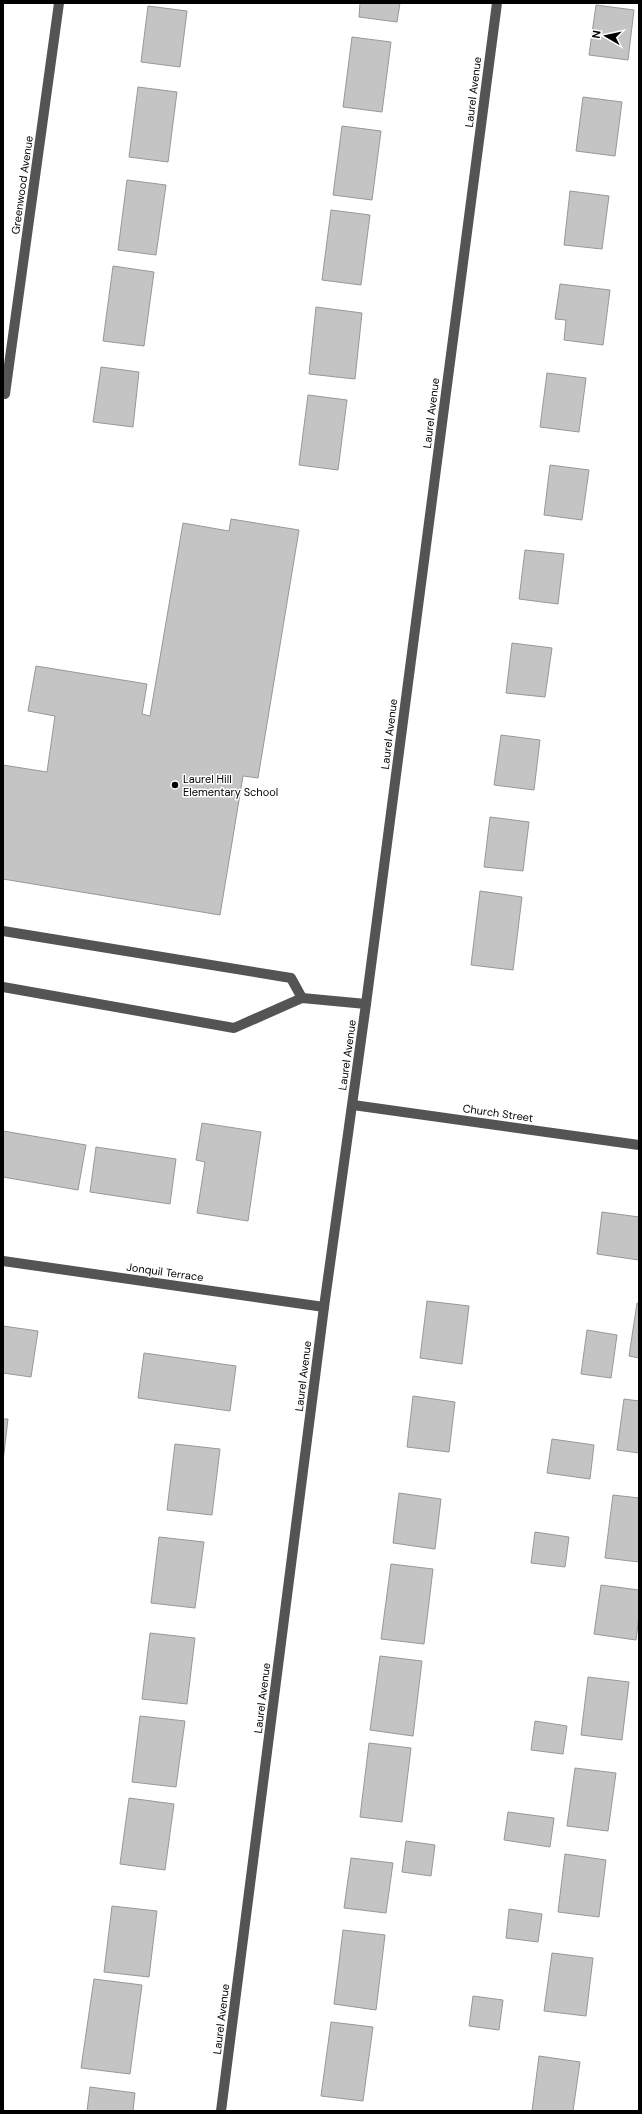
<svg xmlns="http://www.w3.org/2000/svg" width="642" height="2114" font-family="'DM Sans',sans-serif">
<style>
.building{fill:#c4c4c4;stroke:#989898}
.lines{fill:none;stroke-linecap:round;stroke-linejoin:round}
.minor{stroke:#545454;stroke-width:10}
.poi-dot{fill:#000;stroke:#fff;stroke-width:1.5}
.labels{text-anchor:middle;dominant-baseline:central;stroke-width:3;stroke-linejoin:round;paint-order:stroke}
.street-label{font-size:11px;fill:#000;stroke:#fff}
.poi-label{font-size:11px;fill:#000;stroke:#fff;text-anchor:start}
</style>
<rect width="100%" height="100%" fill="#fff"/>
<!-- building -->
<g class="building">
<path d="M360 3H400L397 22 359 17Z"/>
<path d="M596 5 634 10 628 60 589 55Z"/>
<path d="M148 6 187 11 180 67 141 62Z"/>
<path d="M352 37 391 42 382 112 343 107Z"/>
<path d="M138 87 177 92 168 162 129 157Z"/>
<path d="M583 97 622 102 615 156 576 151Z"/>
<path d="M342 126 381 131 372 200 333 195Z"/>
<path d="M127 180 166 185 156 255 118 250Z"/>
<path d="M570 191 609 196 602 249 564 245Z"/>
<path d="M331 210 370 215 361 285 322 280Z"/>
<path d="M113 266 154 272 144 346 103 341Z"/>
<path d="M560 284 610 290 603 345 564 340 566 320 555 319Z"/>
<path d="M316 307 362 313 355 379 309 374Z"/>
<path d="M101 367 139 372 133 427 93 422Z"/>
<path d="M547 373 586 378 579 432 540 427Z"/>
<path d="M308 395 347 400 338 470 299 465Z"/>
<path d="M550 465 589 470 582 520 544 515Z"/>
<path d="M231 519 299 530 258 778 243 776 220 915 3 879V765L47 772 55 716 28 711 36 666 147 684 142 714 150 716 183 523 229 531Z"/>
<path d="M525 550 564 554 558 604 519 599Z"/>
<path d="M512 643 552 648 545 697 506 693Z"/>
<path d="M501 735 540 740 534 790 494 785Z"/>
<path d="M490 817 529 822 523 871 484 867Z"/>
<path d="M480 891 522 897 513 970 471 965Z"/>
<path d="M202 1123 261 1132 248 1221 197 1213 205 1162 196 1160Z"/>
<path d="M3 1131 86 1145 78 1190 3 1177Z"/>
<path d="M96 1147 176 1159 170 1204 90 1192Z"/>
<path d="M602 1212 639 1217V1260L597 1254Z"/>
<path d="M427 1301 469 1306 462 1364 420 1358Z"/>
<path d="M637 1303 639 1304V1358L629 1356Z"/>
<path d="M3 1326 38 1331 31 1377 3 1373Z"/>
<path d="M587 1330 617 1335 611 1378 581 1374Z"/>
<path d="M144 1353 236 1366 230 1411 138 1398Z"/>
<path d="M413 1396 455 1402 449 1452 407 1447Z"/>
<path d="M624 1399 639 1401V1453L617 1450Z"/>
<path d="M3 1419H8L3 1461Z"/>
<path d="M552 1439 594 1445 590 1479 547 1473Z"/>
<path d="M175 1444 220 1449 212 1515 167 1510Z"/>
<path d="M399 1493 441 1499 435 1549 393 1543Z"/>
<path d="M613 1495 639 1498V1562L605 1558Z"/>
<path d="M535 1532 569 1537 565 1567 531 1563Z"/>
<path d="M159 1537 204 1542 195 1608 151 1603Z"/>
<path d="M391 1564 433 1569 424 1644 381 1639Z"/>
<path d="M601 1585 639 1590V1616L636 1640 594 1634Z"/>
<path d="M150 1633 195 1638 187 1704 142 1699Z"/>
<path d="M380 1656 422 1661 413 1736 370 1730Z"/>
<path d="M588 1677 629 1682 622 1740 581 1735Z"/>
<path d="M140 1716 185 1721 176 1787 132 1782Z"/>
<path d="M535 1721 567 1726 563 1754 531 1750Z"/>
<path d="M369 1743 411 1748 402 1822 360 1817Z"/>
<path d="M575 1768 616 1773 608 1831 567 1826Z"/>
<path d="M129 1798 174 1804 165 1870 120 1864Z"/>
<path d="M508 1812 554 1818 550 1847 504 1840Z"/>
<path d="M406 1841 435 1845 431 1876 402 1872Z"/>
<path d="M565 1854 606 1860 599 1917 558 1912Z"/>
<path d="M351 1858 393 1863 386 1913 344 1908Z"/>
<path d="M112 1906 157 1911 149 1977 104 1972Z"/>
<path d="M509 1909 542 1914 538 1942 506 1938Z"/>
<path d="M343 1930 385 1935 376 2010 334 2004Z"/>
<path d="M552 1953 593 1958 586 2016 544 2011Z"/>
<path d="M94 1979 142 1985 130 2074 81 2068Z"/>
<path d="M473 1996 503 2000 499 2030 469 2026Z"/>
<path d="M331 2022 373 2027 363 2101 321 2096Z"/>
<path d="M539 2056 580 2062 573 2111H532Z"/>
<path d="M90 2087 135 2093 133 2111H87Z"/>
</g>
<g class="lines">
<!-- minor -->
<g class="minor">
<path d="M3 393 5 394 59 3"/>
<path d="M3 931 291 978 302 998"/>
<path d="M3 987 234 1028 302 998 366 1004"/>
<path d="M353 1105 639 1145"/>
<path d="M3 1261 324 1307"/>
<path d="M221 2111 324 1307 366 1004 497 3"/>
</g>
</g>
<!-- markers -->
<circle class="poi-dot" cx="175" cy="785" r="4"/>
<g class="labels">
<!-- street labels -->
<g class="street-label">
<text transform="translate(473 92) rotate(-83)">Laurel Avenue</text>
<text transform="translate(22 185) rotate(-82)">Greenwood Avenue</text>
<text transform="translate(431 413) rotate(-83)">Laurel Avenue</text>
<text transform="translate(389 734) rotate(-83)">Laurel Avenue</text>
<text transform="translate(347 1055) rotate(-82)">Laurel Avenue</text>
<text transform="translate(498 1113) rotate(8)">Church Street</text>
<text transform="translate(165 1272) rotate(8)">Jonquil Terrace</text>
<text transform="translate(303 1376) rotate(-83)">Laurel Avenue</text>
<text transform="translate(262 1698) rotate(-83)">Laurel Avenue</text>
<text transform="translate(221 2019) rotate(-83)">Laurel Avenue</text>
</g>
<!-- poi labels -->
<g class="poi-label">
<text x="183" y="779">Laurel Hill<tspan x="183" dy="13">Elementary School</tspan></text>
</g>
</g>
<!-- border -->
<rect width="642" height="2114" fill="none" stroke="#000000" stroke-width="8"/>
<!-- north arrow -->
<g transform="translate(606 36) rotate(279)" stroke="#ffffff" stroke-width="3" paint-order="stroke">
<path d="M0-3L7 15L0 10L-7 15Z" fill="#000000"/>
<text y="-6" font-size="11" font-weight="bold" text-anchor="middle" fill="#000000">N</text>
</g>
</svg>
